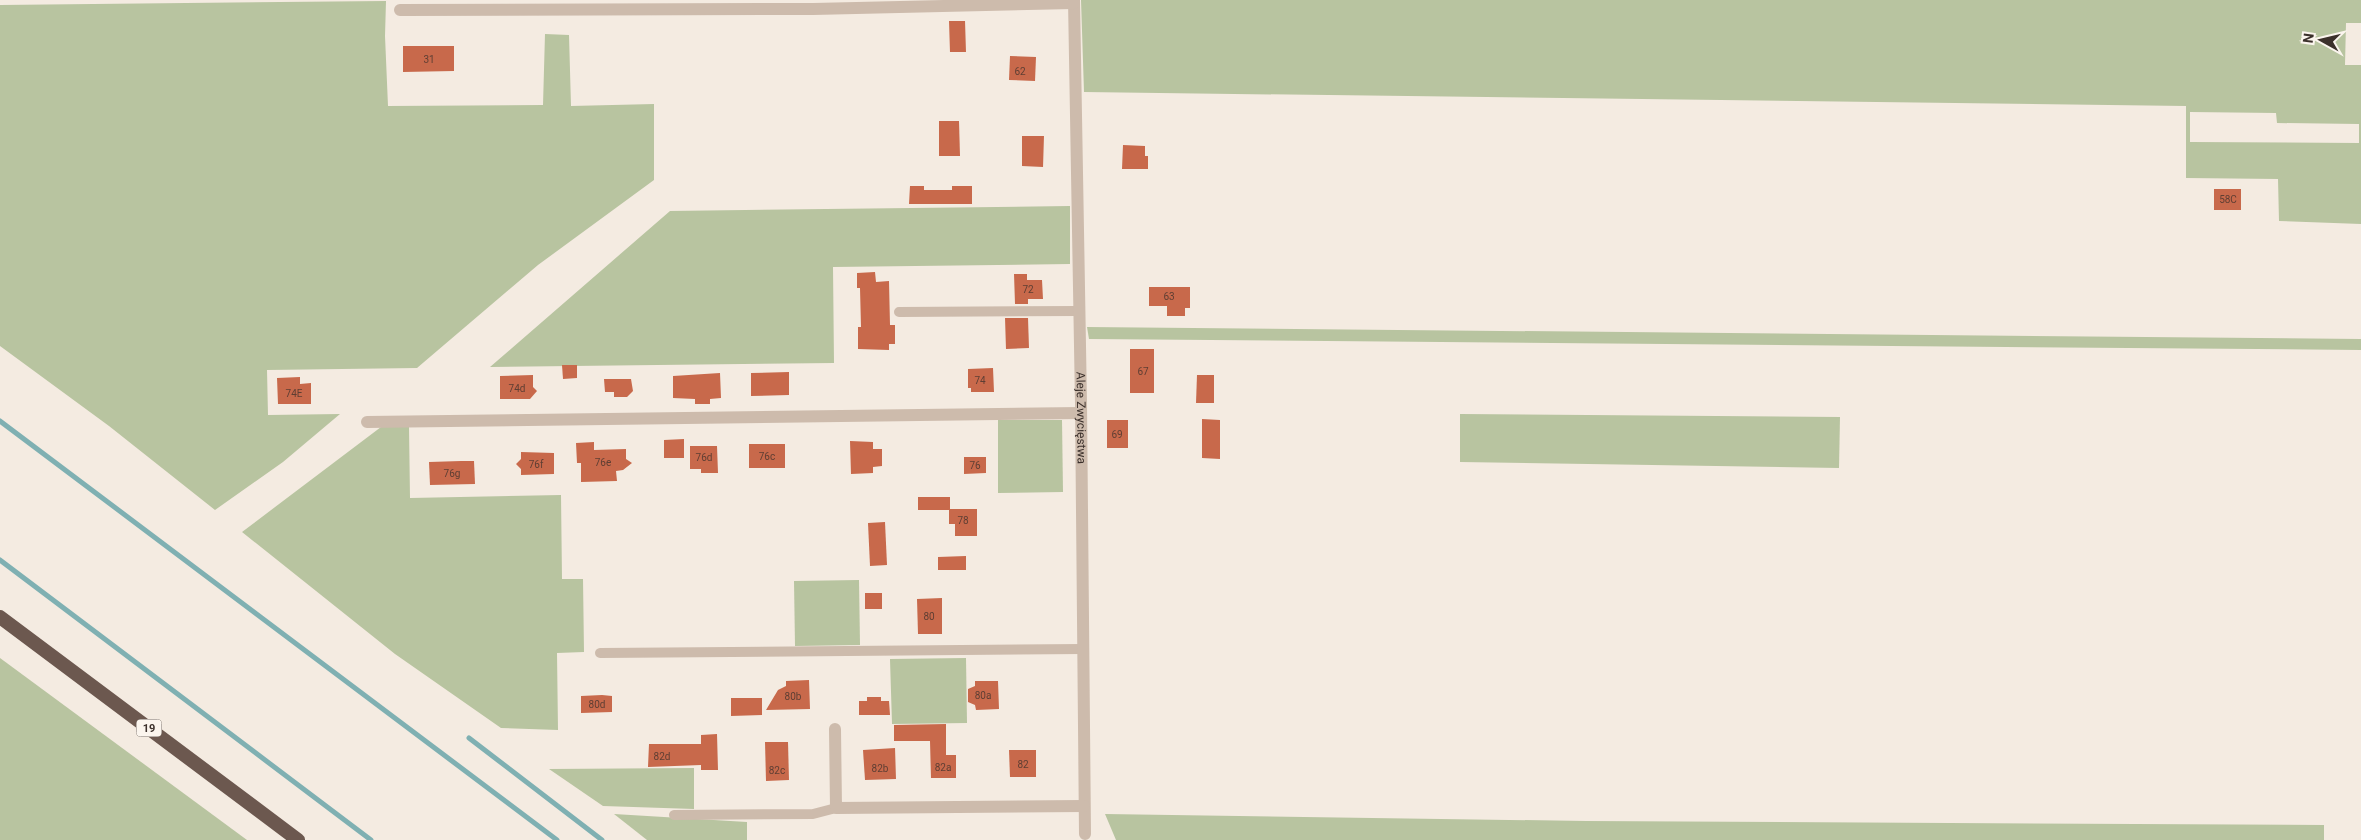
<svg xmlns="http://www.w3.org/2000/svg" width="2361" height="840" font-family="Roboto,sans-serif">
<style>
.green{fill:#b8c4a0;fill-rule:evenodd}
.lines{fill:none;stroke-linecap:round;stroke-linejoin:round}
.stream{stroke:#7fb0b2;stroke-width:5}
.building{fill:#c8694b}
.service{stroke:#cdbbac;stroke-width:10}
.minor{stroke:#cdbbac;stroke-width:12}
.trunk{stroke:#6c584f;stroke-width:14}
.labels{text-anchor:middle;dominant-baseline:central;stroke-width:4;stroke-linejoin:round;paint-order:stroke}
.number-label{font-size:10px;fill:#5e3e33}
.shield{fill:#fbf5ee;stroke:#756b66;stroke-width:1}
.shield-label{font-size:11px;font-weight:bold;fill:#3b302b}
.street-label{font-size:12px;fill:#3b302b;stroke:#fbf5ee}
</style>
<rect width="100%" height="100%" fill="#f4ebe1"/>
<!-- green -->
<g class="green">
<path d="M1081 0H2361V23H2346L2345 65H2361V224L2279 221 2278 179 2186 178V106L1084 92ZM2190 112 2276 113 2277 123 2359 124V143L2190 142Z"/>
<path d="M386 1 385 36 388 106 543 105 545 34 569 35 571 106 654 104V180L538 265 417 368 267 370 268 415 340 414 283 462 215 510 109 426 0 346V5Z"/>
<path d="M1070 206V264L833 267 834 363 490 367 670 211Z"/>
<path d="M1087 327 2361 339V350L1089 339Z"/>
<path d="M1460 414 1840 417 1839 468 1460 462Z"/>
<path d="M998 420H1062L1063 492 998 493Z"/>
<path d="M381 427H409L410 498 561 495 562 579H583L584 652 557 653 558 730 501 728 395 654 242 532Z"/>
<path d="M859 580 860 645 795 646 794 581Z"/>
<path d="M0 658 247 840H0Z"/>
<path d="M966 658 967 723 892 724 890 659Z"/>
<path d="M694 768V809L603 806 549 769Z"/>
<path d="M614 814 747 822V840H647Z"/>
<path d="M1105 814 1586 821 2324 825V840H1116Z"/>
</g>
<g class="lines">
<!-- stream -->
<g class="stream">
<path d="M0 421 557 840"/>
<path d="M0 560 371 840"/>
<path d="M469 738 602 840"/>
</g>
</g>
<!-- building -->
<g class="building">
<path d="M949 21H965L966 52H950Z"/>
<path d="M403 46H454V71L403 72Z"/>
<path d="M1010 56 1036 57 1035 81 1009 80Z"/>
<path d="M939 121H959L960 156H939Z"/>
<path d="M1022 136H1044L1043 167 1022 166Z"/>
<path d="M1123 145 1145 146V156H1148V169H1122Z"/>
<path d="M910 186H924V190H952V186H972V204H909Z"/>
<rect x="2214" y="189" width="27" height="21"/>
<path d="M875 272 876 282 889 281 890 325H895V344H889V350L858 349V327H861L860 288H857V273Z"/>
<path d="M1014 274H1027V280H1042L1043 299H1028V304H1015Z"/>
<path d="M1149 287H1190V308H1185V316H1167V306H1149Z"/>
<path d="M1005 318H1028L1029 348 1006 349Z"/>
<rect x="1130" y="349" width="24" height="44"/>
<path d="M562 365H577V378L563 379Z"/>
<path d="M993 368 994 392H971V388H968V369Z"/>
<path d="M789 372V395L751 396V373Z"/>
<path d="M720 373 721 398 710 399V404H695V399L673 398V376Z"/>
<path d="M533 375V387L537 391 530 399H500V376Z"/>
<path d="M1197 375H1214V403H1196Z"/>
<path d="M300 377V384L311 383V404H278L277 378Z"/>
<path d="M604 379H631L633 391 627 397H614V392H605Z"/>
<path d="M1202 419 1220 420V459L1202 458Z"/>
<rect x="1107" y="420" width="21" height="28"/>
<path d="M684 439V458H664V440Z"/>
<path d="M850 441 873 442V449H882V466L873 467V473L851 474Z"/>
<path d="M594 442V450L626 449V459L632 463 623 470 616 471 617 481 581 482V463H577L576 443Z"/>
<rect x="749" y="444" width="36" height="24"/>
<path d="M690 446H717L718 473H701V469H690Z"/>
<path d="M521 452 554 453V474L521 475V469L516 464 521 459Z"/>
<path d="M964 457H986V473L964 474Z"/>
<path d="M461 461H474L475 484 430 485 429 462Z"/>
<path d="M918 497H950V509H977V536H955V524H949V510H918Z"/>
<path d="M885 522 887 565 870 566 868 523Z"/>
<path d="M966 556V570H938V557Z"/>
<rect x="865" y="593" width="17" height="16"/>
<path d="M942 598V634H918L917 599Z"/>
<path d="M809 680 810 709 766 710 778 690 786 686V681Z"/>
<path d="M975 681H998L999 709 976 710 975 705 968 702V689L975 686Z"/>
<path d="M602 695 612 696V712L581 713V696Z"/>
<path d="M867 697H881V701H889L890 715H859V701H867Z"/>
<path d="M731 698H762V715L731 716Z"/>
<path d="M946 724V755H956V778H931L930 741H894V725Z"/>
<path d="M717 734 718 770H701V765L648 767 649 744H701V735Z"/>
<path d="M765 742H788L789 780 766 781Z"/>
<path d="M895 748 896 779 865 780 863 750Z"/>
<path d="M1009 750H1036V777H1010Z"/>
</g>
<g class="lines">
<!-- service -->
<g class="service">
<path d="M899 312 1079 311"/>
<path d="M600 653 1083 649"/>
<path d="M674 815 813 814 836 808"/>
</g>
<!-- minor -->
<g class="minor">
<path id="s1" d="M1074 0 1081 403 1085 834"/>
<path d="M400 10 813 9 1074 3"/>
<path d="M367 422 1081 413"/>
<path d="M835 729 836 808 1084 806"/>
</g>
<!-- trunk -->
<path class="trunk" d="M0 617 298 840"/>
</g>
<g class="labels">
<!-- number labels -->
<g class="number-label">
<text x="429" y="59">31</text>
<text x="1020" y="71">62</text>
<text x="2228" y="199">58C</text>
<text x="1028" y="289">72</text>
<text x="1169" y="296">63</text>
<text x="1143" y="371">67</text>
<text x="980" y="380">74</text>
<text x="517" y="388">74d</text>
<text x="294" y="393">74E</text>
<text x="1117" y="434">69</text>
<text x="767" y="456">76c</text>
<text x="704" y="457">76d</text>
<text x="603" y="462">76e</text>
<text x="536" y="464">76f</text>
<text x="975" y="465">76</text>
<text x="452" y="473">76g</text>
<text x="963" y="520">78</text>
<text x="929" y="616">80</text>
<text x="983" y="695">80a</text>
<text x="793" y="696">80b</text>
<text x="597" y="704">80d</text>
<text x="662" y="756">82d</text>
<text x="1023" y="764">82</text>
<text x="943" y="767">82a</text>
<text x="880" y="768">82b</text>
<text x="777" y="770">82c</text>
</g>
<!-- shield labels -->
<rect class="shield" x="136.5" y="719.5" width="25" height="17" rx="4"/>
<g class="shield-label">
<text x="149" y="728">19</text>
</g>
<!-- street labels -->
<g class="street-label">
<text stroke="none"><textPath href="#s1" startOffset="418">Aleje Zwycięstwa</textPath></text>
</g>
</g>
<!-- north arrow -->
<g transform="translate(2321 40) rotate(278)" stroke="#fbf5ee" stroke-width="4" paint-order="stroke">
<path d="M0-4L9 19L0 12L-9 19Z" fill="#3b302b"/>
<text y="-8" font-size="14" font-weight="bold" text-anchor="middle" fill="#3b302b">N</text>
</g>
</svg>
